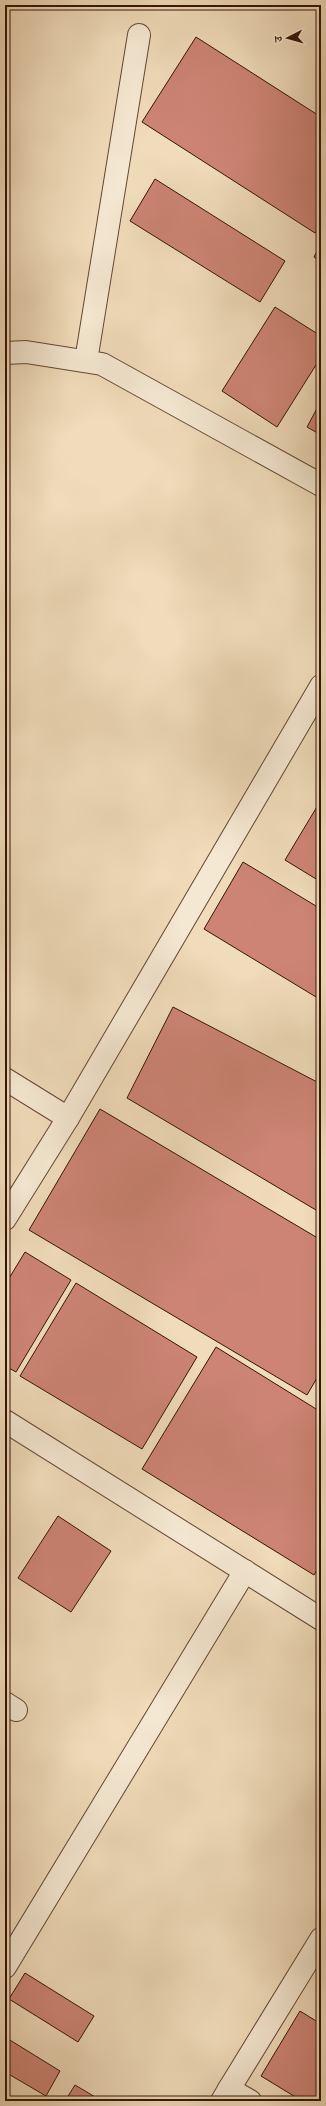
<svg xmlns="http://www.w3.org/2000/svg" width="326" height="2106" font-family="Alegreya,'Noto Serif Devanagari',serif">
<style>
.building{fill:#cd8475;stroke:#351407}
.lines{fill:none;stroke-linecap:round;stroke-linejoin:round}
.minor-casing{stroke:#644634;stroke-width:24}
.minor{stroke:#f5e8d2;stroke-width:22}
</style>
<rect width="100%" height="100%" fill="#f0dbba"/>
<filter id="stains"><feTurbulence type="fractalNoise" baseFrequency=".005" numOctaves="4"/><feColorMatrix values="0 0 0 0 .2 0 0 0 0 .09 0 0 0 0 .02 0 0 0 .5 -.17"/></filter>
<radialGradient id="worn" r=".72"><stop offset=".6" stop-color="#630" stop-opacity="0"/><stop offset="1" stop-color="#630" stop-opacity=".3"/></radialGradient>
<!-- building -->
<g class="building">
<path d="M196 37 321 117V223L315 233 142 122Z"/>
<path d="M155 179 285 261 260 302 130 221Z"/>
<path d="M321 244V262L314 257Z"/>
<path d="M275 307 321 336V357L277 427 222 391Z"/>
<path d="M321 401V435L307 427Z"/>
<path d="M321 800V882L285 860Z"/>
<path d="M243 862 321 909V1000L204 929Z"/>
<path d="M173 1007 321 1084V1213L127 1098Z"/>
<path d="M100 1109 321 1240V1371L307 1395 29 1230Z"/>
<path d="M25 1252 71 1280 16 1372 5 1366V1285Z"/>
<path d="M76 1283 197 1357 142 1449 20 1376Z"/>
<path d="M216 1347 321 1412V1564L314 1575 142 1469Z"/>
<path d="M58 1516 111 1551 71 1612 18 1578Z"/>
<path d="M25 1973 94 2016 78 2042 9 1999Z"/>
<path d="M300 2011 321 2024V2101H302L261 2076Z"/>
<path d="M5 2037 60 2071 46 2096 5 2072Z"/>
<path d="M75 2085 102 2101H65Z"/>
</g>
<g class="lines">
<defs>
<g id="minor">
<path d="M5 353 26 352 102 364 321 485"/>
<path d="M86 361 139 35"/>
<path d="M5 1079 68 1118"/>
<path d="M5 1219 68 1118 321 686"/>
<path d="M5 1421 321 1619"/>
<path d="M5 1703 16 1710"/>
<path d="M5 1967 245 1571"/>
<path d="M229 2089 321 1939"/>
<path d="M222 2101 229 2089 250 2101"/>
</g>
</defs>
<!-- minor casing -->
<use href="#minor" class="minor-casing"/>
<!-- minor -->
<use href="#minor" class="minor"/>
</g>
<!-- margin -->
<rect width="326" height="2106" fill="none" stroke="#f0dbba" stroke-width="20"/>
<rect x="6" y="6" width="314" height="2094" fill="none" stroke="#351407" stroke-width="2"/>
<rect x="10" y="10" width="306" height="2086" fill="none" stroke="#351407"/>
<!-- north arrow -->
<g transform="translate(288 38) rotate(264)" stroke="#f5e8d2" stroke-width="3" paint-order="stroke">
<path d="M0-3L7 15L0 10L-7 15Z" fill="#351407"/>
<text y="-6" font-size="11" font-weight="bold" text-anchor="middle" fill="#351407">उ</text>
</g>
<rect width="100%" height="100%" filter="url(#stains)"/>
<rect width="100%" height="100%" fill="url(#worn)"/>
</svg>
